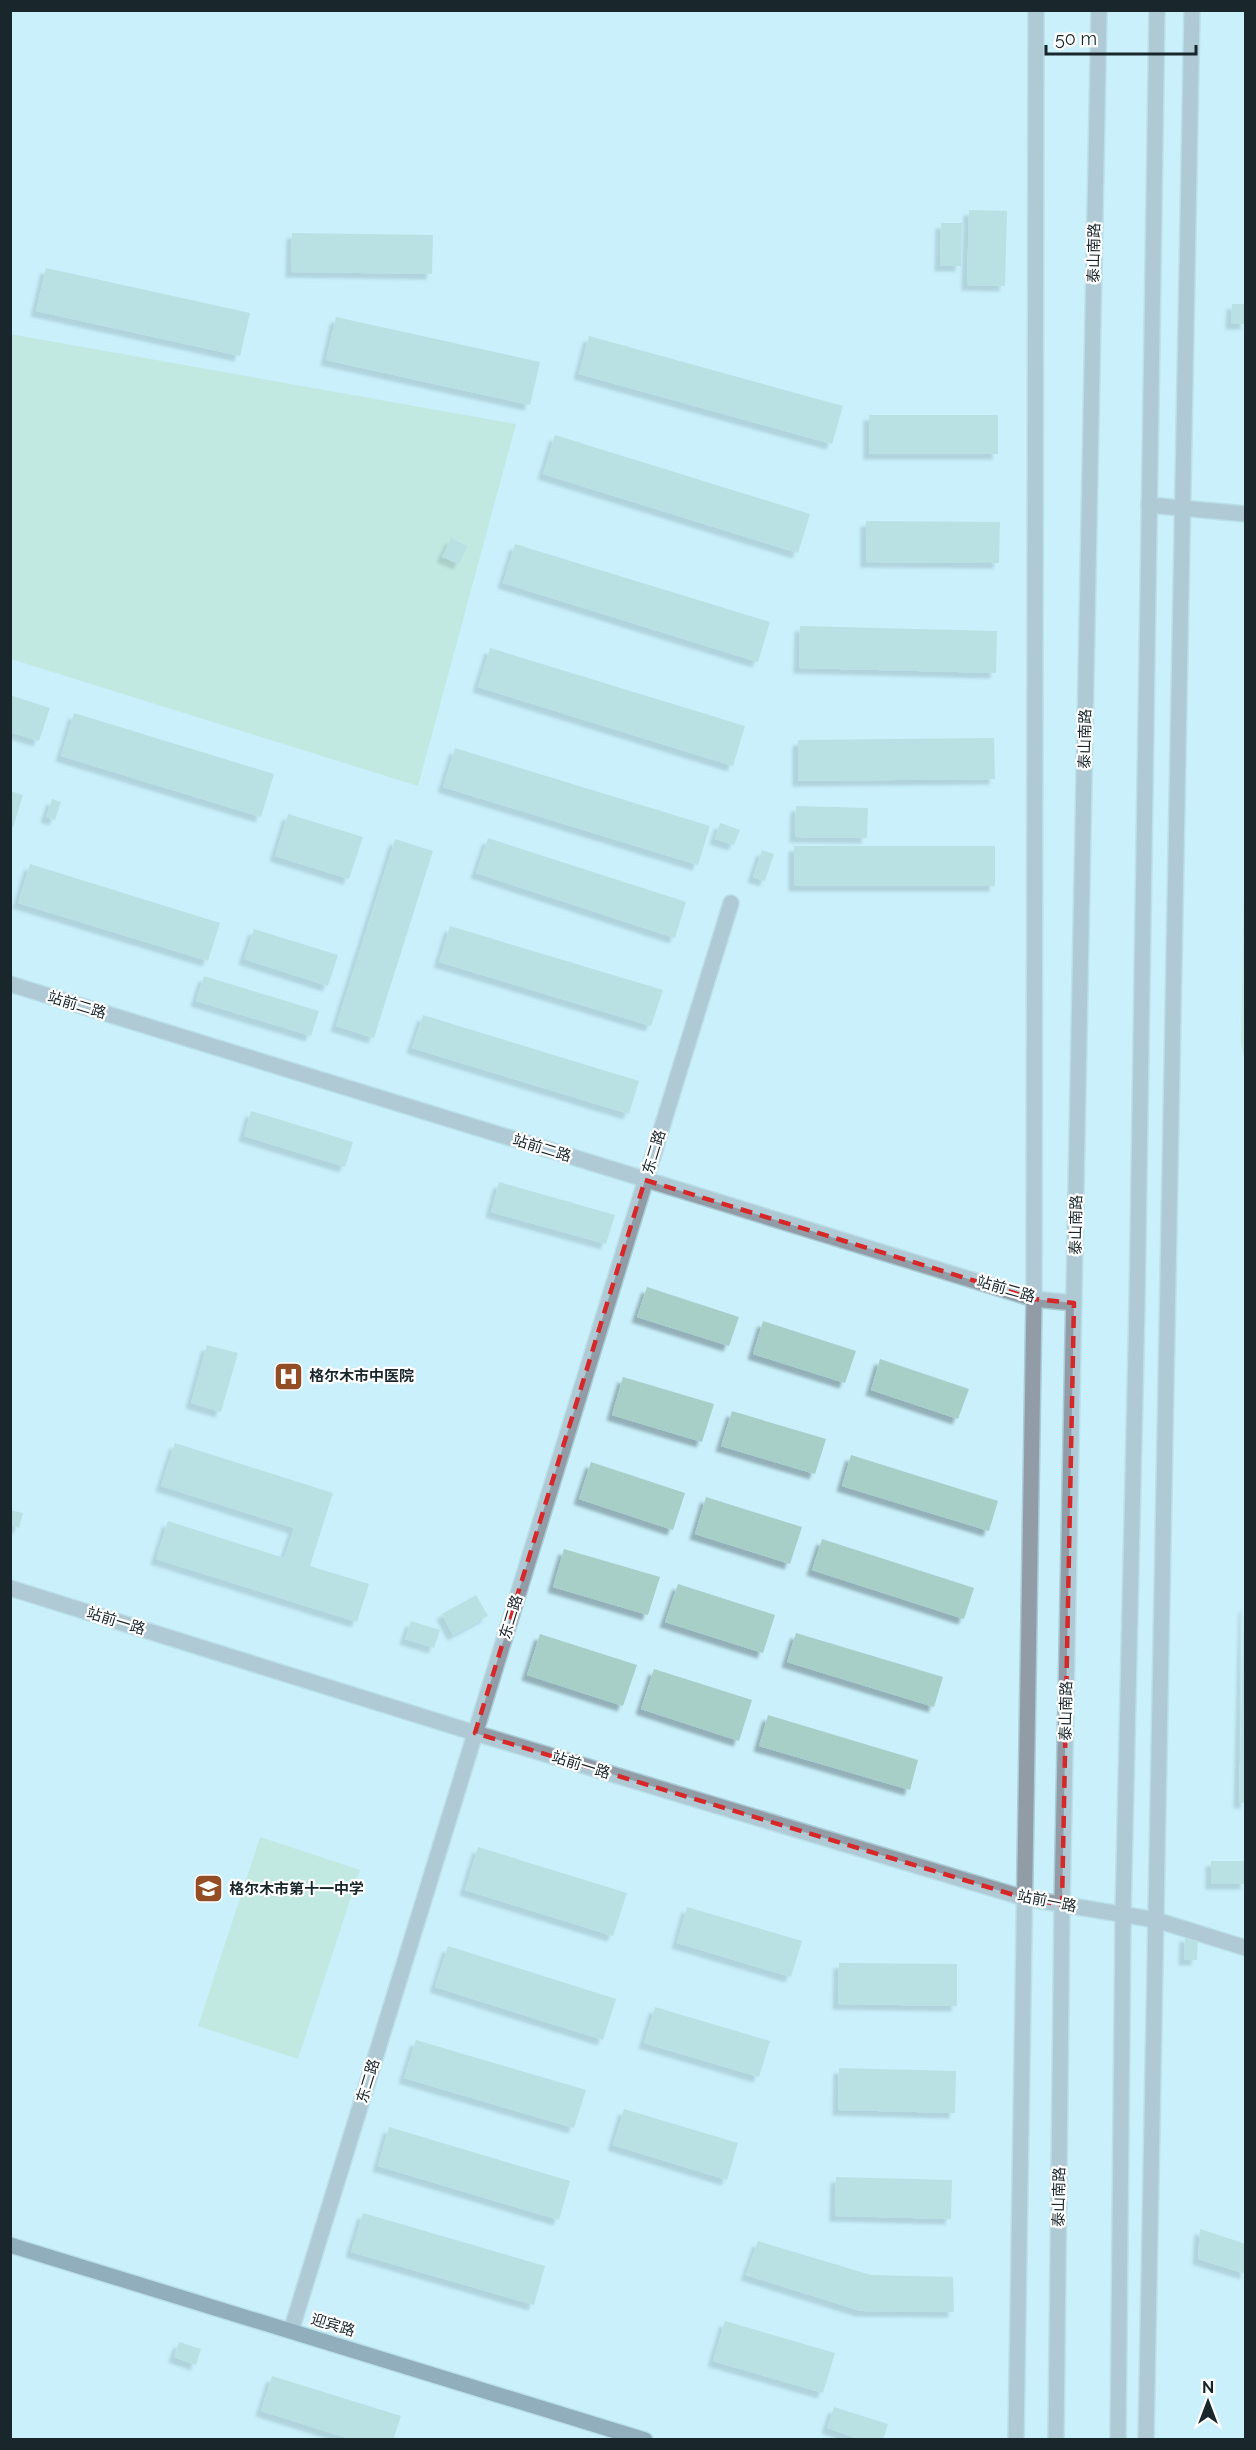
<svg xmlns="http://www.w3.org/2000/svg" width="1256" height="2450" font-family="Raleway,'Noto Sans SC',sans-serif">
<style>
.green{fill:#b9e1c1}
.building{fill:#a7cfc8;filter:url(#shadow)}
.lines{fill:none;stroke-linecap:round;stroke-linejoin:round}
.minor-casing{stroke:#a9ccd6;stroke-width:18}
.major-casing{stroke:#a9ccd6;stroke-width:18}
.minor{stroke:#929ca7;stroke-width:15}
.major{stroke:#4d5d70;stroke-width:15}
.marked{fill:none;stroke:#d62828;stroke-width:4.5;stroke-dasharray:12 8;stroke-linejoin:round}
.labels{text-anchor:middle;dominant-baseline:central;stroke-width:4.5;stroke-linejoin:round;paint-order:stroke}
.street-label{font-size:15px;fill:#19272c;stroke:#fff}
.poi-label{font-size:15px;font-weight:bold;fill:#19272c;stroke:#fff;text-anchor:start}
</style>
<defs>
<filter id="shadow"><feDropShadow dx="-5.5" dy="5.5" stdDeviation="1.5" flood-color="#0004"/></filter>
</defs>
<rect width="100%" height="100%" fill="#c9f0fb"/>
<!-- green -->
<g class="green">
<path d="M10 334 516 424 418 786 11 659Z"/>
<path d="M1245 838H1246L1245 1063 1241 1044Z"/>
<path d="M260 1837 360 1870 298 2059 198 2026Z"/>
</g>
<!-- building -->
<g class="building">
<path d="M969 210 1007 211 1005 286 967 285Z"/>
<path d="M941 223H962L961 266H940Z"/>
<path d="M292 233 433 235 432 274 291 272Z"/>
<path d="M46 268 250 313 240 356 36 311Z"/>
<path d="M1232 304H1246V324H1231Z"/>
<path d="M336 317 540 362 530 405 326 360Z"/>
<path d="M589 336 843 406 832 444 579 374Z"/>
<rect x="869" y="415" width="129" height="39"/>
<path d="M555 435 810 514 798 553 543 474Z"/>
<path d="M866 521 1000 522 999 563 866 562Z"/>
<path d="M451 538 468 546 459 564 442 557Z"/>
<path d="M515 544 770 622 758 662 503 583Z"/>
<path d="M800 626 997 631 996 673 799 668Z"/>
<path d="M490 648 745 726 733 766 478 687Z"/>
<path d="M10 695 50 708 39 741 10 732Z"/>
<path d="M74 713 274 774 261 817 61 756Z"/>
<path d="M994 738 995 779 798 781V740Z"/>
<path d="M455 748 710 826 698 865 443 787Z"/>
<path d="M10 791 23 795 13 827 10 826Z"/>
<path d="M52 799 61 802 55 820 46 817Z"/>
<path d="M796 806 868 808 867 838 795 837Z"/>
<path d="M288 814 363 837 349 879 275 856Z"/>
<path d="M720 823 740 830 734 845 715 839Z"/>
<path d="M488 838 686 902 675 938 476 873Z"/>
<path d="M395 839 433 851 374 1038 336 1026Z"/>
<rect x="794" y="846" width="201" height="40"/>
<path d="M762 850 774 854 765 881 753 877Z"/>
<path d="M30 864 220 923 208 961 18 903Z"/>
<path d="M450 926 663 990 651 1026 439 962Z"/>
<path d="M254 929 338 955 328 986 244 959Z"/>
<path d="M204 976 319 1011 311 1036 196 1001Z"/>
<path d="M423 1015 639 1081 629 1114 412 1048Z"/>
<path d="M251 1111 353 1142 345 1167 244 1136Z"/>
<path d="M499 1182 615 1215 606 1244 491 1212Z"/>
<path d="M647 1287 739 1317 729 1346 637 1317Z"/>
<path d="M763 1321 856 1351 845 1383 753 1354Z"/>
<path d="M207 1345 238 1353 221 1412 191 1403Z"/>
<path d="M880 1359 969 1389 958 1419 871 1390Z"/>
<path d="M623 1377 714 1404 702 1442 612 1415Z"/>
<path d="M732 1411 826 1439 815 1474 721 1446Z"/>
<path d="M175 1443 333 1493 310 1566 369 1584 357 1622 156 1559 168 1521 284 1558 294 1528 161 1486Z"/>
<path d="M851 1455 998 1501 989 1531 842 1486Z"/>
<path d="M591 1462 685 1493 673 1530 579 1499Z"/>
<path d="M706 1497 802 1527 790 1564 695 1534Z"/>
<path d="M10 1510 23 1513 19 1528 10 1525Z"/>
<path d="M822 1539 974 1588 964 1619 812 1570Z"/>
<path d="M564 1549 660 1577 648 1615 553 1587Z"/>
<path d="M678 1584 775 1615 763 1653 665 1622Z"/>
<path d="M476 1595 488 1616 453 1635 442 1614Z"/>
<path d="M1244 1607H1246V1803H1239Z"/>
<path d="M411 1621 440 1630 434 1648 405 1639Z"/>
<path d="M796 1633 943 1677 934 1707 787 1662Z"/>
<path d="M540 1634 637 1665 623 1706 527 1675Z"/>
<path d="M654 1669 752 1700 739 1741 641 1709Z"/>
<path d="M768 1715 918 1760 910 1790 759 1746Z"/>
<path d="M478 1847 627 1893 613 1936 465 1890Z"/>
<rect x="1211" y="1861" width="35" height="23"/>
<path d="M687 1907 802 1941 791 1977 677 1943Z"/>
<path d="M1185 1936 1198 1937 1197 1960H1184Z"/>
<path d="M448 1946 616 1999 603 2040 435 1987Z"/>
<path d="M839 1963 957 1964V2006L838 2004Z"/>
<path d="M655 2007 770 2041 759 2077 644 2043Z"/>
<path d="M416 2040 586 2090 574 2128 404 2078Z"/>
<path d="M839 2068 956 2071 955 2113 838 2110Z"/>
<path d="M624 2109 738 2143 727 2180 613 2145Z"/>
<path d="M389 2127 570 2181 559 2220 378 2166Z"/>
<path d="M836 2177 952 2180 951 2219 835 2216Z"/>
<path d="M363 2213 545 2266 534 2305 351 2252Z"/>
<path d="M1200 2229 1246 2244V2274L1198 2259Z"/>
<path d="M758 2241 871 2275 953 2277 954 2312 861 2311 746 2275Z"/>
<path d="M725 2321 835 2353 823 2393 713 2361Z"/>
<path d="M179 2342 201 2349 196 2365 174 2357Z"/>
<path d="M272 2376 401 2416 393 2440H354L261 2411Z"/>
<path d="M834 2407 888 2424 883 2440H862L827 2428Z"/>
</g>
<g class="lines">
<defs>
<g id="minor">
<path d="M1149 505 1246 514"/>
<path d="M10 984 1034 1299 1074 1303"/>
<path d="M10 1588 475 1733 1024 1898 1156 1920 1246 1948"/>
<path d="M291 2331 731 903"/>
<path d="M1016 2440 1034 1299 1036 10"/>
<path d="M1056 2440 1062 1905 1099 10"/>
<path d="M1118 2440 1123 1914 1137 1305 1157 10"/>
<path d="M1146 2440 1192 10"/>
</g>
<path id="major" d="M10 2245 645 2440"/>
</defs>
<!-- minor casing -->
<use href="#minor" class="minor-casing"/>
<!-- major casing -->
<use href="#major" class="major-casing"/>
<!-- minor -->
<use href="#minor" class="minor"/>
<!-- major -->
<use href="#major" class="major"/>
</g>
<!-- marked area -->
<path d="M0 0H1256V2450H0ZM645 1180 1034 1299 1074 1303 1062 1905 1024 1898 475 1733Z" fill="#c9f0fb" fill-opacity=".55" fill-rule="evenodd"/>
<path class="marked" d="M645 1180 1034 1299 1074 1303 1062 1905 1024 1898 475 1733Z"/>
<!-- icons -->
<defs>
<symbol id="hospital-square" viewBox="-11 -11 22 22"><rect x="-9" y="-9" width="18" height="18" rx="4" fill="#944e25" stroke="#fff"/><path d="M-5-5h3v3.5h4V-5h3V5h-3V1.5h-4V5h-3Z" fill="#fff"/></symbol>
<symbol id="school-square" viewBox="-11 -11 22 22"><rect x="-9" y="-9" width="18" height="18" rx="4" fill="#944e25" stroke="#fff"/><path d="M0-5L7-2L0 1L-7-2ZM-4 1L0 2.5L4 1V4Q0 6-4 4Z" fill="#fff"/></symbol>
</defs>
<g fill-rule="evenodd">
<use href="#hospital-square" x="272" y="1360" width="33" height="33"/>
<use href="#school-square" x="192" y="1872" width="33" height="33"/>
</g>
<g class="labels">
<!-- street labels -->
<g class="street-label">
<text transform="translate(1094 253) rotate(-89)">泰山南路</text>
<text transform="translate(1085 739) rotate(-89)">泰山南路</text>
<text transform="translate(77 1005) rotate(17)">站前二路</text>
<text transform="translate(542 1148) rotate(17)">站前二路</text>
<text transform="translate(654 1152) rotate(-73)">东二路</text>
<text transform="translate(1076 1225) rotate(-89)">泰山南路</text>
<text transform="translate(1006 1289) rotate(16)">站前二路</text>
<text transform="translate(511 1617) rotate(-73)">东二路</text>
<text transform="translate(116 1621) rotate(17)">站前一路</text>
<text transform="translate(1066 1711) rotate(-89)">泰山南路</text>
<text transform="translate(581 1765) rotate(17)">站前一路</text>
<text transform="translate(1047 1901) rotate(11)">站前一路</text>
<text transform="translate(368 2081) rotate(-73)">东二路</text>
<text transform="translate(1059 2197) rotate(-89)">泰山南路</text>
<text transform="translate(333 2325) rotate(17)">迎宾路</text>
</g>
<!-- poi labels -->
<g class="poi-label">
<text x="309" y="1376">格尔木市中医院</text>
<text x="229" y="1889">格尔木市第十一中学</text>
</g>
</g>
<!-- border -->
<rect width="1256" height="2450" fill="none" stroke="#19272c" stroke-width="24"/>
<!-- north arrow -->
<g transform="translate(1208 2402)" stroke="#ffffff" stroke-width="4.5" paint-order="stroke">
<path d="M0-4.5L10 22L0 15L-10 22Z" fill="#19272c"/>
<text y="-9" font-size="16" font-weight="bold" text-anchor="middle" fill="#19272c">N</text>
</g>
<!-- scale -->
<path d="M1046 45v9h150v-9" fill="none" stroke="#19272c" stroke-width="3"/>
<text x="1055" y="45" font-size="18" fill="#19272c" stroke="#ffffff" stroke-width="4.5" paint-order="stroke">50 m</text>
</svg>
